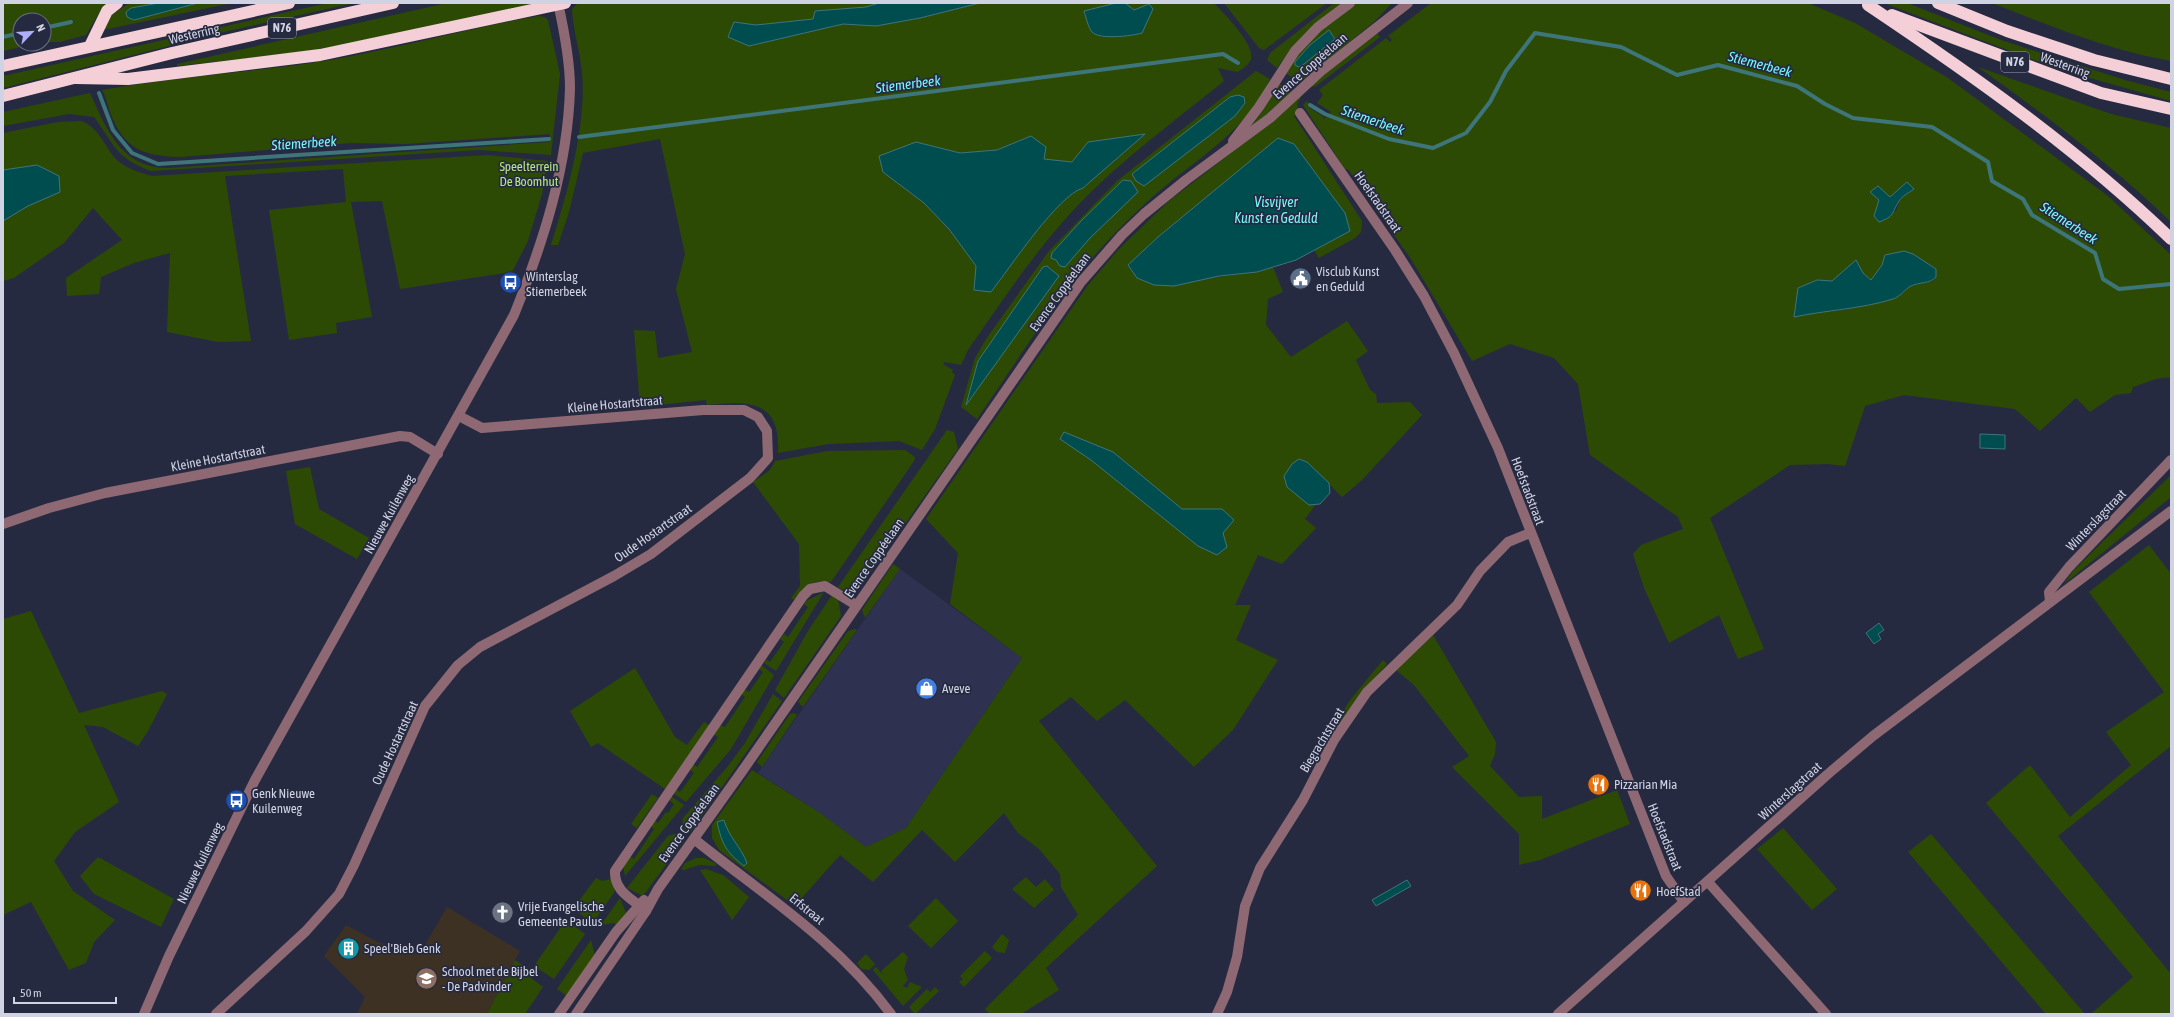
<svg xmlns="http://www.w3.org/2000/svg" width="2174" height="1017" font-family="'Asap Condensed',sans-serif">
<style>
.built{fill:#2e3250}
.education{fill:#3d3123}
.green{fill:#2d4a05;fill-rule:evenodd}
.water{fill:#004d4f;stroke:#3e757b}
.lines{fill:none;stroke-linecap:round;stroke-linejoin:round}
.stream{stroke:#3e757b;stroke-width:4}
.minor{stroke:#8e6973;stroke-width:10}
.highway{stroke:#f4cfd8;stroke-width:12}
.labels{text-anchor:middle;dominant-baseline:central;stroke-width:3.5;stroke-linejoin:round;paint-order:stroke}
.shield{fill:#262a41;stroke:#9da0b2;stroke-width:1}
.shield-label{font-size:12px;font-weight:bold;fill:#d0d3e3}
.street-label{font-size:13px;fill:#d0d3e3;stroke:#262a41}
.park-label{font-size:13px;fill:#b4e782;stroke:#262a41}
.poi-label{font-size:13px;fill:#d0d3e3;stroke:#262a41;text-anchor:start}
.water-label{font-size:14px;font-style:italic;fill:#79f6fa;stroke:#262a41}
</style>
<rect width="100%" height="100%" fill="#262a41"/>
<!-- built -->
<path class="built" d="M900 569 1022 658 906 828 866 847 820 813 758 773Z"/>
<!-- education -->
<path class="education" d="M447 907 520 951 487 1014H357L365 997 324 956 346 925 378 942 419 955Z"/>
<!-- green -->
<g class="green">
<path d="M3 3H108L102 8 86 35 60 42H44V20H20V44H35L3 51Z"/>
<path d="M129 3H159L131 8 134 20 198 3H232L103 30 112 15Z"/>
<path d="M328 3H354L228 31 3 88V76Z"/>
<path d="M447 3H534V5L364 41 302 52 177 66V64Z"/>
<path d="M581 3H879L866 7 815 11 813 19 756 25 734 22 749 46 843 24 876 26 920 18 980 3H1116L1101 6 1091 31 1149 4 1134 10 1125 3H1214C1224 14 1255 44 1251 59 1249 65 1243 68 1238 72L1218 68 1224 81C1171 124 1114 165 1068 216 1031 257 1000 304 968 350L961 365 945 362 943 364 953 370 952 372 955 375 935 429 922 450 899 441 828 444 778 453C781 399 748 401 707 405L706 400 640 407 634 330 655 331 658 358 692 352 676 289 685 254 660 139 583 153 569 212 558 245H551C567 194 587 125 582 72 580 51 573 30 572 9L577 4ZM1144 134 1083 188C1058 195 1009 269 991 292L974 290 976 266 949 229 924 203 883 172 879 156 916 142 960 153 997 150 1031 136 1044 159 1072 162 1088 142Z"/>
<path d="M1224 3H1327L1264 50 1259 48Z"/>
<path d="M1334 3H1342C1317 22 1295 43 1277 68L1267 60 1270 53Z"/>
<path d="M1356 3H1392L1374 22 1300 82 1285 73 1305 45 1327 25Z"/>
<path d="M1431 3H1808L1855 23 1948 78 2108 196 2171 255V377L2156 379 2133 387 2131 393 2115 395 2090 412 2076 398 2040 431 2015 409 1904 395 1865 406 1845 466 1828 464 1790 465 1710 518 1764 649 1738 659 1719 615 1669 643 1644 588 1633 554 1641 545 1683 529 1678 517 1590 455 1578 384 1554 358 1510 344 1472 361 1411 259 1348 169H1345L1303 105 1307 101 1310 104 1308 107 1324 117 1323 120 1331 112 1317 103 1323 95 1319 90 1386 38 1390 42 1392 40 1388 36ZM1906 183 1896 211 1874 216 1879 200 1890 197ZM1913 254 1936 269V277L1933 281 1910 286 1895 298 1844 310 1822 311 1794 316 1798 288 1817 280 1832 281 1863 273 1871 280 1882 265 1885 255Z"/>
<path d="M1884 3H1907L2001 40 2125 80 2171 92V101L2055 68Z"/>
<path d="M1992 3H2171V61C2110 51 2050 26 1992 3Z"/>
<path d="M538 16 545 17 548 20 560 74 551 155 479 150 151 171C115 158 115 145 94 117L69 114 3 126V112L90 93C107 130 120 167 167 168L549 142 550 134 406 144 351 143 181 157C145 156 127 151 112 117 108 108 107 98 102 90 180 76 259 72 336 59 404 47 470 28 538 16Z"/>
<path d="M1377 33 1380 37 1316 86 1310 87 1322 75Z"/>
<path d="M1978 67 2111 114 2171 128V222C2111 164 2045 115 1978 67Z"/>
<path d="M1256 71 1270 79C1246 130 1205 153 1163 188 1148 200 1134 214 1121 227 1064 284 1022 354 977 419L961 407 975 358 986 339 1049 251 1117 181Z"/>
<path d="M1278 83 1292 92 1252 127 1251 126 1263 110Z"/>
<path d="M1299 96 1301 97 1297 104 1299 111 1294 116 1362 221 1361 232 1355 238 1319 258 1314 250 1350 231 1278 138 1158 237 1128 265 1137 278 1154 285 1257 272 1273 267 1283 292 1268 299 1266 325 1291 357 1347 321 1368 351 1356 360 1370 390 1376 394 1377 403 1410 402 1422 415 1362 480 1342 497 1307 462 1299 459 1292 464 1284 476 1309 505 1316 504 1305 519 1316 528 1282 564 1258 555 1235 605H1251L1236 640 1278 660 1233 730 1194 767 1125 700 1097 721 1071 697 1039 721 1157 866 1046 968 1059 990 1021 1014H990L985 1009 1078 915 1061 887 1060 874 1039 849 1018 833 1004 813 955 862 922 830 873 882 840 855 799 901 791 895 787 900 719 850 712 838V825L752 770 820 813 866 847 906 828 1022 658 950 604 958 553 926 519 1088 285 1119 249 1169 201 1261 130Z"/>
<path d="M81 121C98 127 103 143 114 157 123 168 139 172 152 176L487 155 548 161 542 194 528 241 512 272 400 289 382 201 351 202 372 317 336 323 337 333 289 340 269 210 346 202 343 169 225 176 251 341 218 342 167 332 170 253 134 263 101 277 99 294 67 296 66 278 122 240 93 208 64 243 14 278 3 281V221L27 206 5 169 3 170V133L58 122Z"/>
<path d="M947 430 954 432 958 449 861 586 842 590 838 587Z"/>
<path d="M905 450 915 457 914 461 831 582C814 579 804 587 794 600L791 598 800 586 799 544 753 482 770 470 775 461 828 451Z"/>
<path d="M310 467 319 509 369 538 357 559 295 524 286 471Z"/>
<path d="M2171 475V497L2064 584 2072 572Z"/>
<path d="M2149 545 2171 574V746L2058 836 2171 974V1014H2091L2133 977 1986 803 2030 765 2070 817 2131 765 2106 732 2164 692 2089 592Z"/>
<path d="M893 564 900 569 865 618 862 610Z"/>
<path d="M824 592 776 671 764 663 766 659 770 662 784 642 780 639 784 634 788 637 808 607 804 604 806 601Z"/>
<path d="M832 595 838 599 841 616 784 698 775 690 808 631Z"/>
<path d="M31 611 79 713 162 691 167 694 148 731 138 746 103 727 84 725 119 802 75 832 54 861 73 891 115 920 94 942 86 963 69 970 31 902 3 915V619Z"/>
<path d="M855 629 857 630 803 707 798 702 848 631Z"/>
<path d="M1433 635 1496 742 1495 754 1490 766 1519 797 1542 796V819L1617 790 1630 824 1540 860 1519 865V834L1452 767 1469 756 1414 685 1396 670Z"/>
<path d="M1383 660 1387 664 1365 689 1331 736 1327 735 1351 699Z"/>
<path d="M761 665 774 675 731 749 686 802 673 793 676 789 680 792 694 773 689 769 693 764 697 767 718 737 713 734 720 725 725 727 745 697 741 694 744 689 749 692 763 672 759 669Z"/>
<path d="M635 668 675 737 687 745 704 722 709 725 665 789 598 743 591 747 570 711Z"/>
<path d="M773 694 782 701 690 833C683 829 681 826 683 818L728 766 745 743Z"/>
<path d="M794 713 797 715 762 767 757 762 790 714Z"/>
<path d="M652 794 658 798 637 828 631 824Z"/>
<path d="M671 796 684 805 625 876 623 865 629 856 634 859 654 829 650 825 654 820 658 823 666 812 668 813 674 804 668 799Z"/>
<path d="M1783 828 1837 889 1812 910 1757 849Z"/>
<path d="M674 834 679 835 684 840 643 896 627 888 668 836Z"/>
<path d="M1931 834 2085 1014H2046L1908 852Z"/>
<path d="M98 857 174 899 161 927 94 894 80 876Z"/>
<path d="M696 858H704L717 864 715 866 699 865 684 870 681 869 685 863Z"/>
<path d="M706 869 723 875 749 897 732 920 700 870Z"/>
<path d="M1026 877 1036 887 1045 879 1054 890 1034 908 1012 889Z"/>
<path d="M596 878 602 881 611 879 615 891 593 923 573 909Z"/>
<path d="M620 898 626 913 616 925 614 923 601 925Z"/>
<path d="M936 898 958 921 931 948 908 926Z"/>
<path d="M566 920 585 934 554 979 534 966Z"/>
<path d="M1002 934 1009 940 1005 953 997 952 992 947Z"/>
<path d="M591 940 595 956 567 996 557 989Z"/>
<path d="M985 951 992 958 964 987 959 982 963 979 960 976Z"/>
<path d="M903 952 908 957 904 969 908 980 903 986 907 988 910 982 922 987 903 1006 873 970 876 967 883 975 881 971Z"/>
<path d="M866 954 875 964 869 970 861 969 857 963Z"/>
<path d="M515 960 531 971 528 976 543 987 525 1014H487Z"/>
<path d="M935 987 939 991 915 1014 909 1007 927 989 930 992Z"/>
</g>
<!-- water -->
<g class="water">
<path d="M159 3H198L134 20 127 17 126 12 131 8Z"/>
<path d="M879 3H980L920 18 876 26 843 24 749 46 728 37 734 22 756 25 813 19 815 11 866 7Z"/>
<path d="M1116 3H1125L1134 10 1149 4 1153 9 1142 33C1132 36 1099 40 1092 32 1088 27 1086 17 1084 11Z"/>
<path d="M1329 30 1335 39 1304 64 1299 67 1295 65V62L1310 45Z"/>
<path d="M1238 95 1244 97 1245 103 1235 116 1144 186 1136 181 1132 174 1230 97Z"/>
<path d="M1145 134 1083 188C1058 195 1009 269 991 292L974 290 976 266 949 229 924 203 883 172 879 156 916 142 960 153 997 150 1031 136 1046 147 1044 159 1072 162 1088 142Z"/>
<path d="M1278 138 1294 144 1345 213 1350 231 1296 260 1257 272 1219 276 1174 286 1154 285 1137 278 1128 265 1158 237Z"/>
<path d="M37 165 59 176 60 192 28 206 3 221V170Z"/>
<path d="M1123 180 1131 181 1138 192 1090 238 1065 267 1060 266 1056 260 1051 258 1052 253 1081 221Z"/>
<path d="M1907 182 1914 189C1910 192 1902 196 1899 201 1891 214 1895 216 1879 222L1874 216 1879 200 1870 192 1878 186 1890 197Z"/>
<path d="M1904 251 1913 254 1936 269V277C1930 284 1919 282 1911 286 1905 289 1900 297 1893 299 1861 309 1827 310 1794 317L1798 288 1817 280 1832 281 1856 260 1863 273 1871 280 1882 265 1885 255Z"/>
<path d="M1047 266 1059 276 966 405 978 361 1043 267Z"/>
<path d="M1064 432 1113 452 1182 509H1222L1234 520 1223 533 1227 547 1217 555 1198 546 1091 460 1060 439Z"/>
<path d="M1980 434 2005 435V449L1980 448Z"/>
<path d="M1299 459 1307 462 1329 483 1330 493 1320 504 1309 505 1287 487 1284 476 1292 464Z"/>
<path d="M1879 623 1884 630 1878 634 1881 639 1874 644 1866 633Z"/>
<path d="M724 820C728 836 741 847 747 863L744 866C726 852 722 844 717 822Z"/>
<path d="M1407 880 1411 886 1376 906 1372 900Z"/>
</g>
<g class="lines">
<!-- stream -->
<g class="stream">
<path d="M44 28 71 22"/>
<path d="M3 37 20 33"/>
<path d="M99 93 113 130 132 153 158 164 549 139"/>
<path d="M1310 105 1325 114 1389 139 1433 148 1466 133 1490 102 1506 71 1535 33 1621 47 1677 75 1718 65 1797 86 1825 104 1853 118 1932 127 1988 162 1992 181 2023 199 2032 215 2095 253 2103 279 2119 289 2171 284"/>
<path d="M579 137 1223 54 1238 63"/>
</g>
<!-- minor -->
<g class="minor">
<path d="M1300 113 1395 250 1424 296 1454 353 1498 448 1666 876 1684 902"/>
<path d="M1233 141 1259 107 1295 51 1318 27 1350 3"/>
<path d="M3 524 49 508 105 493 400 436 410 437 438 454"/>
<path d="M2050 602 2049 592 2069 567 2171 460"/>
<path d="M694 839C765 896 835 939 891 1014"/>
<path d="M1708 882 1826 1014"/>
<path d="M646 911C633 899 614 892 615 871L803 596 810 589 825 586 856 605"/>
<path d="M144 1014 169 956 255 780 514 315C543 243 568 166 570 88 570 60 564 30 558 3"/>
<path d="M216 1014 306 931 339 894 354 865 425 706 458 665 480 647 614 576 651 554 750 478 768 458 767 431 758 417 744 410H703L482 428 459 416"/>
<path d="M559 1014 616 932 644 900"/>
<path d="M576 1014 646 911 658 889 743 770 1081 282 1122 235 1144 214 1186 180 1270 118 1321 71 1408 3"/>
<path d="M1217 1014 1227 992 1237 957 1245 906 1260 868 1303 800 1334 740 1367 692 1457 605 1480 571 1508 542 1530 533"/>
<path d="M1558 1014 1828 774 1873 736 2171 511"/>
</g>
<!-- highway -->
<g class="highway">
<path d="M1938 3 2007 31 2094 60 2171 79"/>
<path d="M1868 5C1974 76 2079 150 2171 239"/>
<path d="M1892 15 2101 93 2171 109"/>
<path d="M90 46 107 11 117 3"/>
<path d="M3 66 289 3"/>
<path d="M76 78 128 79 320 55 565 3"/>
<path d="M3 96 172 53 393 3"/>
</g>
</g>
<!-- icons -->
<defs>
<symbol id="civic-disc" viewBox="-11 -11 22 22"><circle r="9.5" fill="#5c6f8a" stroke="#262a41"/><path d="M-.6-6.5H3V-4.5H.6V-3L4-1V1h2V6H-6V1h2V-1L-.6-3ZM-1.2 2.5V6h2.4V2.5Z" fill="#fff"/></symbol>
<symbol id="bus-disc" viewBox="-11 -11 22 22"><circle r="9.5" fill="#1a4fb4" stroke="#262a41"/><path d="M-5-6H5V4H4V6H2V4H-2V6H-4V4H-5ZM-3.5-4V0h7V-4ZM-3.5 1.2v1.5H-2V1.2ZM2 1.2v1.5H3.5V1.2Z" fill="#fff"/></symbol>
<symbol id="shop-disc" viewBox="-11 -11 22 22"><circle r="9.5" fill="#3f7fe0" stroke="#262a41"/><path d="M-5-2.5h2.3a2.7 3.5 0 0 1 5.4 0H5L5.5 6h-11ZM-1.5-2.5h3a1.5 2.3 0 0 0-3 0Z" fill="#fff"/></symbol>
<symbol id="restaurant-disc" viewBox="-11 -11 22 22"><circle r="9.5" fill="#e8710a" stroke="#262a41"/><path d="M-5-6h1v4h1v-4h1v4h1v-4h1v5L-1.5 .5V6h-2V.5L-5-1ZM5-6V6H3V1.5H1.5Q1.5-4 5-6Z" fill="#fff"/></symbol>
<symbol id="church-disc" viewBox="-11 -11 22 22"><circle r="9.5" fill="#6b7280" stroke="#262a41"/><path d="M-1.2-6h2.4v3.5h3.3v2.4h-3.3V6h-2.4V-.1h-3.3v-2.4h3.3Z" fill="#fff"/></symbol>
<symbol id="building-disc" viewBox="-11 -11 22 22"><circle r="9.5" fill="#0f9aa8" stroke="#262a41"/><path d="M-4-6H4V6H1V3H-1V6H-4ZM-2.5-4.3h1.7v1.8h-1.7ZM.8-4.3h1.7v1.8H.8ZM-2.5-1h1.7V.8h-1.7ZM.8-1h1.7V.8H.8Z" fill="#fff"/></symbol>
<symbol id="school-disc" viewBox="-11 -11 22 22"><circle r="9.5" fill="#8d6e63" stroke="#262a41"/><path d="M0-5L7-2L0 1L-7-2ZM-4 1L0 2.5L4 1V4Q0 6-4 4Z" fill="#fff"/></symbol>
</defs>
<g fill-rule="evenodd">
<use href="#civic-disc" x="1288" y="266" width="25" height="25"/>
<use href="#bus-disc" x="498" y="270" width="25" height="25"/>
<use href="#shop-disc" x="914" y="676" width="25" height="25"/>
<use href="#restaurant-disc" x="1586" y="772" width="25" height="25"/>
<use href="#bus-disc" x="224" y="788" width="25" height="25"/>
<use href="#restaurant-disc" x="1628" y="878" width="25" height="25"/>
<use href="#church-disc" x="490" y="900" width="25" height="25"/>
<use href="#building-disc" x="336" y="936" width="25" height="25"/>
<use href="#school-disc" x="414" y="966" width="25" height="25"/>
</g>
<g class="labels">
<!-- shield labels -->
<g class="shield">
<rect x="268" y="18" width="28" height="20" rx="3"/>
<rect x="2001" y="52" width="28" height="20" rx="3"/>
</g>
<g class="shield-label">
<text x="282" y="28">N76</text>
<text x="2015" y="62">N76</text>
</g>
<!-- street labels -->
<g class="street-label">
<text transform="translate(194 34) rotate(-13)">Westerring</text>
<text transform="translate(2065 65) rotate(20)">Westerring</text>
<text transform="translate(1310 66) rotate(-41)">Evence Coppéelaan</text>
<text transform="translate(1378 202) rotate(55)">Hoefstadstraat</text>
<text transform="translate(1060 292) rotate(-54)">Evence Coppéelaan</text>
<text transform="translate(615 404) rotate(-5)">Kleine Hostartstraat</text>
<text transform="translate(218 458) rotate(-11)">Kleine Hostartstraat</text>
<text transform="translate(1528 491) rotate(69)">Hoefstadstraat</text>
<text transform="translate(389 514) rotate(-61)">Nieuwe Kuilenweg</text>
<text transform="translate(2096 520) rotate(-46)">Winterslagstraat</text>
<text transform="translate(653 533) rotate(-35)">Oude Hostartstraat</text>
<text transform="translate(874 558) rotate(-55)">Evence Coppéelaan</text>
<text transform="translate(1322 740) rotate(-59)">Biegrachtstraat</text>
<text transform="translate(395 743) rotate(-65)">Oude Hostartstraat</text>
<text transform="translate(1790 791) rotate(-42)">Winterslagstraat</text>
<text transform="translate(689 823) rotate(-54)">Evence Coppéelaan</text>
<text transform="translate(1665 837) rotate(68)">Hoefstadstraat</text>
<text transform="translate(200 863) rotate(-64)">Nieuwe Kuilenweg</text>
<text transform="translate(807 909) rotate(39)">Erfstraat</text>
</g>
<!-- park labels -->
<g class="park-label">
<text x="529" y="166">Speelterrein<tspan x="529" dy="15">De Boomhut</tspan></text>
</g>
<!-- poi labels -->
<g class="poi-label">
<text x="1316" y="271">Visclub Kunst<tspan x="1316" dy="15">en Geduld</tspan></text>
<text x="526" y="276">Winterslag<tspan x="526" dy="15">Stiemerbeek</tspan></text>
<text x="942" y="688">Aveve</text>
<text x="1614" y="784">Pizzarian Mia</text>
<text x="252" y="793">Genk Nieuwe<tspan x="252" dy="15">Kuilenweg</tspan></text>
<text x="1656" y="891">HoefStad</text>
<text x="518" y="906">Vrije Evangelische<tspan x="518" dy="15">Gemeente Paulus</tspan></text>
<text x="364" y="948">Speel'Bieb Genk</text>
<text x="442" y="971">School met de Bijbel<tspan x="442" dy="15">- De Padvinder</tspan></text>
</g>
<!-- water labels -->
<g class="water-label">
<text transform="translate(1760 64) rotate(15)">Stiemerbeek</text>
<text transform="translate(908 84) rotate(-7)">Stiemerbeek</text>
<text transform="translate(1373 120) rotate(19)">Stiemerbeek</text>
<text transform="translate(304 143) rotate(-4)">Stiemerbeek</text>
<text x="1276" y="202">Visvijver<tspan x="1276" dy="16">Kunst en Geduld</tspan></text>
<text transform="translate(2069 223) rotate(33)">Stiemerbeek</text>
</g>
</g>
<!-- border -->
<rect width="2174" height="1017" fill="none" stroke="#d0d3e3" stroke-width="8"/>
<!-- north arrow -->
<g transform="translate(32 32) rotate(65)"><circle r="19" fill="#262a41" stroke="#6a6e82"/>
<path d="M0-3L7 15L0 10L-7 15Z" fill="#afaefa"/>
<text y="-6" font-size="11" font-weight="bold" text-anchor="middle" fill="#d0d3e3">N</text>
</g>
<!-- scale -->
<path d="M14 997v6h102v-6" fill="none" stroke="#d0d3e3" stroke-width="2"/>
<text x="20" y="997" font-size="12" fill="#d0d3e3" stroke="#262a41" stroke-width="3" paint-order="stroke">50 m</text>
</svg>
